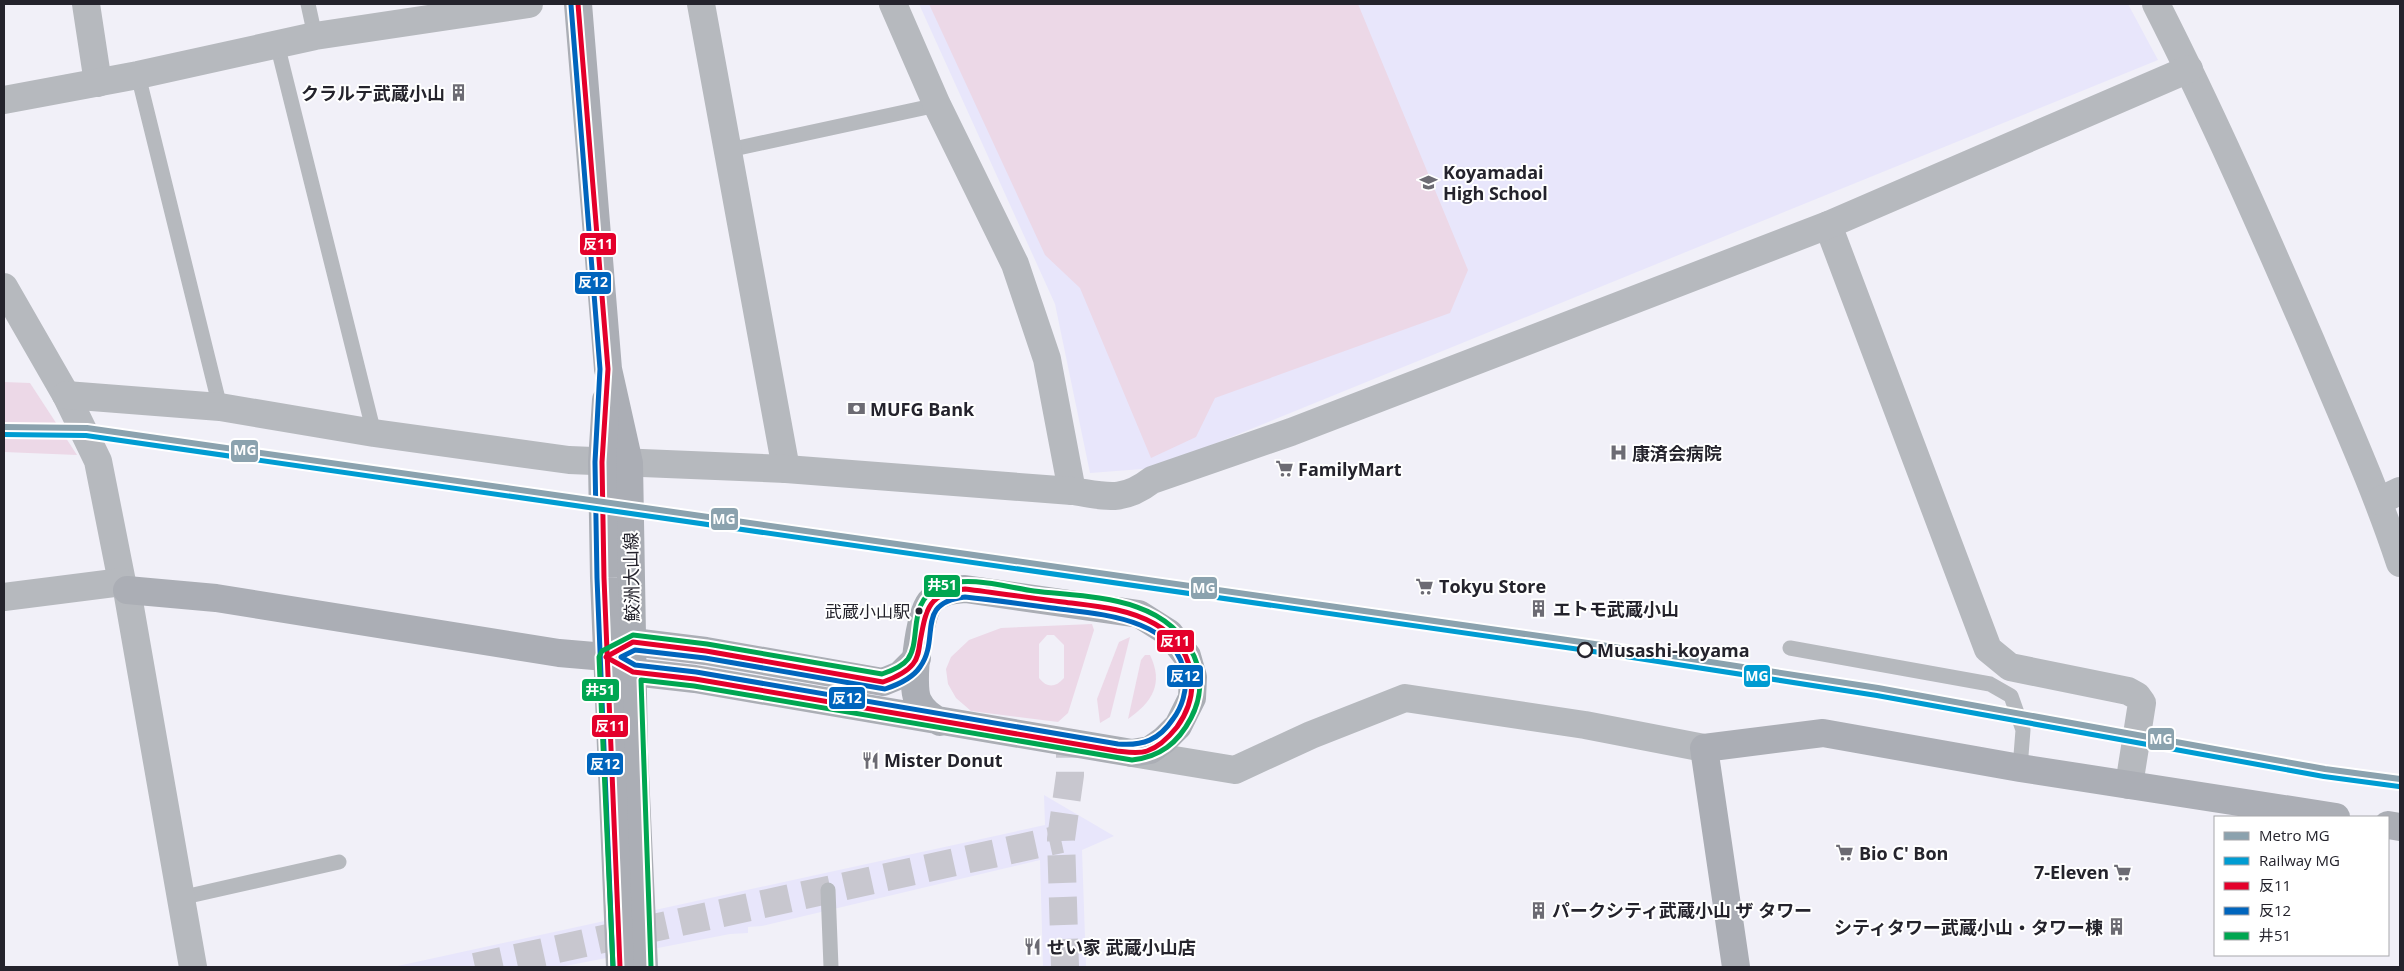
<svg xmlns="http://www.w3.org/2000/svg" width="2404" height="971" font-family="'Open Sans','Noto Sans JP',sans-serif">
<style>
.built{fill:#e8e6fb}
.green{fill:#ecd8e7;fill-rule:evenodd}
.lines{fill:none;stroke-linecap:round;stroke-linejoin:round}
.street-tunnel{stroke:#c8c7cf;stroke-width:28;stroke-dasharray:28 14;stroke-linecap:butt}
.lane{stroke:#b6b9be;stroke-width:15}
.street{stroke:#b6b9be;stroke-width:28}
.secondary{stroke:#abaeb5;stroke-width:28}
.bus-1-casing{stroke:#fff;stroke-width:9}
.bus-2-casing{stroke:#fff;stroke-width:9}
.bus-3-casing{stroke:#fff;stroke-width:9}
.bus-1{stroke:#e4002b;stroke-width:5}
.bus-2{stroke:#0065bd;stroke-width:5}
.bus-3{stroke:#00a651;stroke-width:5}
.rail-1-casing{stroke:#fff;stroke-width:10}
.rail-1{stroke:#009cd2;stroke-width:6}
.metro-1-casing{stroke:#fff;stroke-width:10}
.metro-1{stroke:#8ba2ae;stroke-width:6}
.bus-dot{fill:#24232c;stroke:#fff;stroke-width:2}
.stop-dot{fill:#fff;stroke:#24232c;stroke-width:2.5}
.labels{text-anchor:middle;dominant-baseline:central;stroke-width:4;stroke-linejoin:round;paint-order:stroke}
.bus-label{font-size:17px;fill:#24232c;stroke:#fff;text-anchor:end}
.poi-label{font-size:18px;font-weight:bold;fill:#24232c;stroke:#fff;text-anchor:start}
.street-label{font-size:18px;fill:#24232c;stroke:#fff}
.stop-label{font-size:18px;font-weight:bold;fill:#24232c;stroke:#fff;text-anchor:start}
.line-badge{stroke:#fff;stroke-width:2}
.badge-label{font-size:14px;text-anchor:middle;font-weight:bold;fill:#fff}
</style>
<rect width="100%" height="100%" fill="#f1f0f8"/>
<!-- built -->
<g class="built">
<path d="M919 4H2128L2158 60 1155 468 1090 473 1055 304Z"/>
<path d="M1044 795 1114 836 1082 850 1086 967H1043L1040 860 762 926 748 927V933L730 934 560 967H393L1045 825Z"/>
</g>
<!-- green -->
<g class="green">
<path d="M929 4H1358L1468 270 1450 313 1215 398 1196 437 1151 458 1080 288 1045 255Z"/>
<path d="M4 382 30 383 77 455 4 452Z"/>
<path d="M1092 624 1094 630 1068 713 1058 722 971 711 956 698 948 684 946 669 951 657 969 640 1001 628ZM1047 635H1054L1064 645V678C1055 688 1047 688 1039 678V644Z"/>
<path d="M1130 637 1110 717 1100 723 1097 699 1119 642Z"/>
<path d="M1145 655H1150C1164 684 1152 702 1128 719L1141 660Z"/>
</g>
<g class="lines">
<!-- street-tunnel -->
<g class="street-tunnel">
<path d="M475 967 1061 839"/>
<path d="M1065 967 1061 839 1070 775V742"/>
</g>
<!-- lane -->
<g class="lane">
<path d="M308 4 315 36"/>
<path d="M277 44 374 433"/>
<path d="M138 75 220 407"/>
<path d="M729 150 937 105"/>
<path d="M1790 648 1990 684 2011 696 2023 730 2020 768"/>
<path d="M828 890 831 967"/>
<path d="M180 898 339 862"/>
</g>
<!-- street -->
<g class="street">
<path d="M86 4 98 83"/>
<path d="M701 4 786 469"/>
<path d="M893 4 937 105 1015 264 1047 359 1072 491"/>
<path d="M2156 4C2212 114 2262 228 2311 341 2342 415 2375 487 2400 563"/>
<path d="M4 100 138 75 315 36 529 4"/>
<path d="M1828 225 1988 649 2010 667 2128 691 2137 696 2142 703 2129 785"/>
<path d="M4 287 66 395 98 461 122 582 127 590 193 967"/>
<path d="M66 395 220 407 374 433 569 460 786 469 1072 491C1106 496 1122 503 1152 480L1291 432 1828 225 2189 69"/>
<path d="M2379 501 2400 491"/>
<path d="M4 597 122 582"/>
<path d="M1132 753 1235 770 1311 735 1405 698 1585 725 1704 748"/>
</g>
<!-- secondary -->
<g class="secondary">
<path d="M578 4 608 369 629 463 634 752 644 967"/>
<path d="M606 400 602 462 604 578 620 967"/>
<path d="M127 590 216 598 559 653 606 657 633 672 695 679 1132 753 1150 750 1164 740 1178 726 1192 698 1193 677 1187 656 1169 633 1139 614 965 589C952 590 940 591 930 602 919 616 910 685 918 701 923 711 930 716 940 722"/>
<path d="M618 650 633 642 706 651 883 682 900 675 917 658"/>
<path d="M2388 825 2400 827"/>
<path d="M1736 967 1704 748 1823 733 2020 768 2336 817"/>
</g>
<defs>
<g id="bus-1">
<path d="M578 4 608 369 602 462 604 578 620 967"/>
<path d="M965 589C998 593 1030 598 1063 602 1094 606 1127 608 1155 624 1194 646 1203 691 1177 727 1169 737 1159 747 1147 751 1138 754 1127 752 1117 751L695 679 633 672 606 657 633 642 706 651 883 682C894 678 906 673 913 664 918 658 919 650 920 642 926 609 928 593 965 589Z"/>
</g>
<g id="bus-2">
<path d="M571 5 600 369 595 462 597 578 613 967"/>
<path d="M965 597C994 600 1023 604 1052 608 1097 614 1177 617 1185 676 1187 691 1182 707 1173 719 1159 740 1143 746 1118 744L696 672 635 665 621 657 635 650 705 658 885 689C897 685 912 679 920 667 941 638 914 603 965 597Z"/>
</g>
<path id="bus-3" d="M613 967 599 657 602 651 633 635 707 644 882 674C891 671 902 667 908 659 922 639 906 601 941 586 968 575 1006 587 1034 591 1092 598 1165 595 1194 656 1203 677 1201 699 1191 718 1178 743 1160 757 1132 760L694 686 641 680 651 967"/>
</defs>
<!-- bus-1 casing -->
<use href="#bus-1" class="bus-1-casing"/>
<!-- bus-2 casing -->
<use href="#bus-2" class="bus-2-casing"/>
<!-- bus-3 casing -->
<use href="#bus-3" class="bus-3-casing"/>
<!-- bus-1 -->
<use href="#bus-1" class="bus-1"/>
<!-- bus-2 -->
<use href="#bus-2" class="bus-2"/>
<!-- bus-3 -->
<use href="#bus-3" class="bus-3"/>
<defs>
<path id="rail-1" d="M4 434 86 435 1587 650 1877 695 2324 776 2399 786"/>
</defs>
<!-- rail-1 casing -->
<use href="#rail-1" class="rail-1-casing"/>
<!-- rail-1 -->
<use href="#rail-1" class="rail-1"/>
<defs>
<path id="metro-1" d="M4 427 87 428 1588 643 1878 688 2325 769 2400 779"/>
</defs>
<!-- metro-1 casing -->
<use href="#metro-1" class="metro-1-casing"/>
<!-- metro-1 -->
<use href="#metro-1" class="metro-1"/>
</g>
<!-- icons -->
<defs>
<symbol id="building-bare" viewBox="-9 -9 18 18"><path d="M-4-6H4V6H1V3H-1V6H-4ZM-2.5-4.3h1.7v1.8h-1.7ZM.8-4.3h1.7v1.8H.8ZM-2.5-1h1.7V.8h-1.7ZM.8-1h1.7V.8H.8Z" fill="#6c6b73" stroke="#fff" stroke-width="2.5" paint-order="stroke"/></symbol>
<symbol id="school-bare" viewBox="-9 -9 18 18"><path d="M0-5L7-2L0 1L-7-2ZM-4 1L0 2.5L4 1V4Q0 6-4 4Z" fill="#6c6b73" stroke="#fff" stroke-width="2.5" paint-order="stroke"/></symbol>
<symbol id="bank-bare" viewBox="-9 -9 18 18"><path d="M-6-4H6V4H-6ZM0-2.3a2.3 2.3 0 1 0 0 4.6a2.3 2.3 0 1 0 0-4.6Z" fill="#6c6b73" stroke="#fff" stroke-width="2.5" paint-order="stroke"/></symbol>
<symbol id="hospital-bare" viewBox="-9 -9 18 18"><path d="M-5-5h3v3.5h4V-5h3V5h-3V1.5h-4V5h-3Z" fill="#6c6b73" stroke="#fff" stroke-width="2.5" paint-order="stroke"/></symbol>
<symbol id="supermarket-bare" viewBox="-9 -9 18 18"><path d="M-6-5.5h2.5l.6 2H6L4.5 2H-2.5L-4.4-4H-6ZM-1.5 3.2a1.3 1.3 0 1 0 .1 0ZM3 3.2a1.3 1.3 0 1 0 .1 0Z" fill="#6c6b73" stroke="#fff" stroke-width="2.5" paint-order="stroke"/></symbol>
<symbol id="restaurant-bare" viewBox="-9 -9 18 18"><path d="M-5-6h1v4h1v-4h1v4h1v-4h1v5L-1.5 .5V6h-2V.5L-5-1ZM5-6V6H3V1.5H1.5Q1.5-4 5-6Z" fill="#6c6b73" stroke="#fff" stroke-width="2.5" paint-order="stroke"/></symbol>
</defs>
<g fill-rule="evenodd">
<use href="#building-bare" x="446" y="80" width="25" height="25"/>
<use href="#school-bare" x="1416" y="170" width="25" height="25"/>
<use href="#bank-bare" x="844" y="396" width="25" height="25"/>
<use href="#hospital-bare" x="1606" y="440" width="25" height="25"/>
<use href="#supermarket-bare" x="1272" y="456" width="25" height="25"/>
<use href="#supermarket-bare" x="1412" y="574" width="25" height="25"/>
<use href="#building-bare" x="1526" y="596" width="25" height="25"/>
<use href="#restaurant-bare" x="858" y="748" width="25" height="25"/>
<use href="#supermarket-bare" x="1832" y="840" width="25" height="25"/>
<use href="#supermarket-bare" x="2110" y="860" width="25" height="25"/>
<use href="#building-bare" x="1526" y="898" width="25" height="25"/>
<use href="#building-bare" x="2104" y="914" width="25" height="25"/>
<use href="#restaurant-bare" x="1020" y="934" width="25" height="25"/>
</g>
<!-- markers -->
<circle class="bus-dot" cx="919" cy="611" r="4.5"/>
<circle class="stop-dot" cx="1585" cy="650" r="7"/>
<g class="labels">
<!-- bus labels -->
<g class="bus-label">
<text x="910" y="611">武蔵小山駅</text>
</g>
<!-- poi labels -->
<g class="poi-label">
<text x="445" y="93" text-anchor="end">クラルテ武蔵小山</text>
<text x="1443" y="172">Koyamadai<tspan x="1443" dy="21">High School</tspan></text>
<text x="870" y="409">MUFG Bank</text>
<text x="1632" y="453">康済会病院</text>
<text x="1298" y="469">FamilyMart</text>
<text x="1439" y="586">Tokyu Store</text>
<text x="1553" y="609">エトモ武蔵小山</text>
<text x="884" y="760">Mister Donut</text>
<text x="1859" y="853">Bio C' Bon</text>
<text x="2109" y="872" text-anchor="end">7-Eleven</text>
<text x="1552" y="910">パークシティ武蔵小山 ザ タワー</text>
<text x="2103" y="927" text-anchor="end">シティタワー武蔵小山・タワー棟</text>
<text x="1047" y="947">せい家 武蔵小山店</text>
</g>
<!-- street labels -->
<g class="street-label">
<text transform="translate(631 577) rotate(-91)">鮫洲大山線</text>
</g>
<!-- stop labels -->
<g class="stop-label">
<text x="1597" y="650">Musashi-koyama</text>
</g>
</g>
<g class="line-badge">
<rect x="579" y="232" width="38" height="24" rx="5" fill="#e4002b"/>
<rect x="574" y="271" width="38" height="24" rx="5" fill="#0065bd"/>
<rect x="230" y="439" width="29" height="24" rx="5" fill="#8ba2ae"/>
<rect x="710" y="507" width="29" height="24" rx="5" fill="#8ba2ae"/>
<rect x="923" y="574" width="38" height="24" rx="5" fill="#00a651"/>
<rect x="1190" y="576" width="28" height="24" rx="5" fill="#8ba2ae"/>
<rect x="1156" y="629" width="39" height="24" rx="5" fill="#e4002b"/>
<rect x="1166" y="664" width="38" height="24" rx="5" fill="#0065bd"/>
<rect x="1743" y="664" width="28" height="24" rx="5" fill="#009cd2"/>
<rect x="581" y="678" width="39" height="24" rx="5" fill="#00a651"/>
<rect x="828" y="686" width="38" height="24" rx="5" fill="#0065bd"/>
<rect x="591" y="714" width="38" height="24" rx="5" fill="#e4002b"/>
<rect x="2147" y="727" width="28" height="24" rx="5" fill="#8ba2ae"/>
<rect x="586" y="752" width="38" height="24" rx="5" fill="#0065bd"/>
</g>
<g class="badge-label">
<text x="598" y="249">反11</text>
<text x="593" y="287">反12</text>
<text x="245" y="455">MG</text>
<text x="724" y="524">MG</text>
<text x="942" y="590">井51</text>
<text x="1204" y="593">MG</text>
<text x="1175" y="646">反11</text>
<text x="1185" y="681">反12</text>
<text x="1757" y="681">MG</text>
<text x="600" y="695">井51</text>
<text x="847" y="703">反12</text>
<text x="610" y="731">反11</text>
<text x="2161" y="744">MG</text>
<text x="605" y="769">反12</text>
</g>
<!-- border -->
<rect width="2404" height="971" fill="none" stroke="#24232c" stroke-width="10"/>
<!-- legend -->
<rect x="2214" y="816" width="175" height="140" fill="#ffffff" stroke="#a7a7ab"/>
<rect x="2224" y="832" width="25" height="8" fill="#8ba2ae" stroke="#a7a7ab"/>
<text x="2259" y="841" font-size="15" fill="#24232c">Metro MG</text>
<rect x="2224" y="857" width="25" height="8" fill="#009cd2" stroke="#a7a7ab"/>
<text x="2259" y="866" font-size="15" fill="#24232c">Railway MG</text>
<rect x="2224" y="882" width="25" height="8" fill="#e4002b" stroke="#a7a7ab"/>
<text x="2259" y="891" font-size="15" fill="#24232c">反11</text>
<rect x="2224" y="907" width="25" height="8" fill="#0065bd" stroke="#a7a7ab"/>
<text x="2259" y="916" font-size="15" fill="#24232c">反12</text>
<rect x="2224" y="932" width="25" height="8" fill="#00a651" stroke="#a7a7ab"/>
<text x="2259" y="941" font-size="15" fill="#24232c">井51</text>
</svg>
